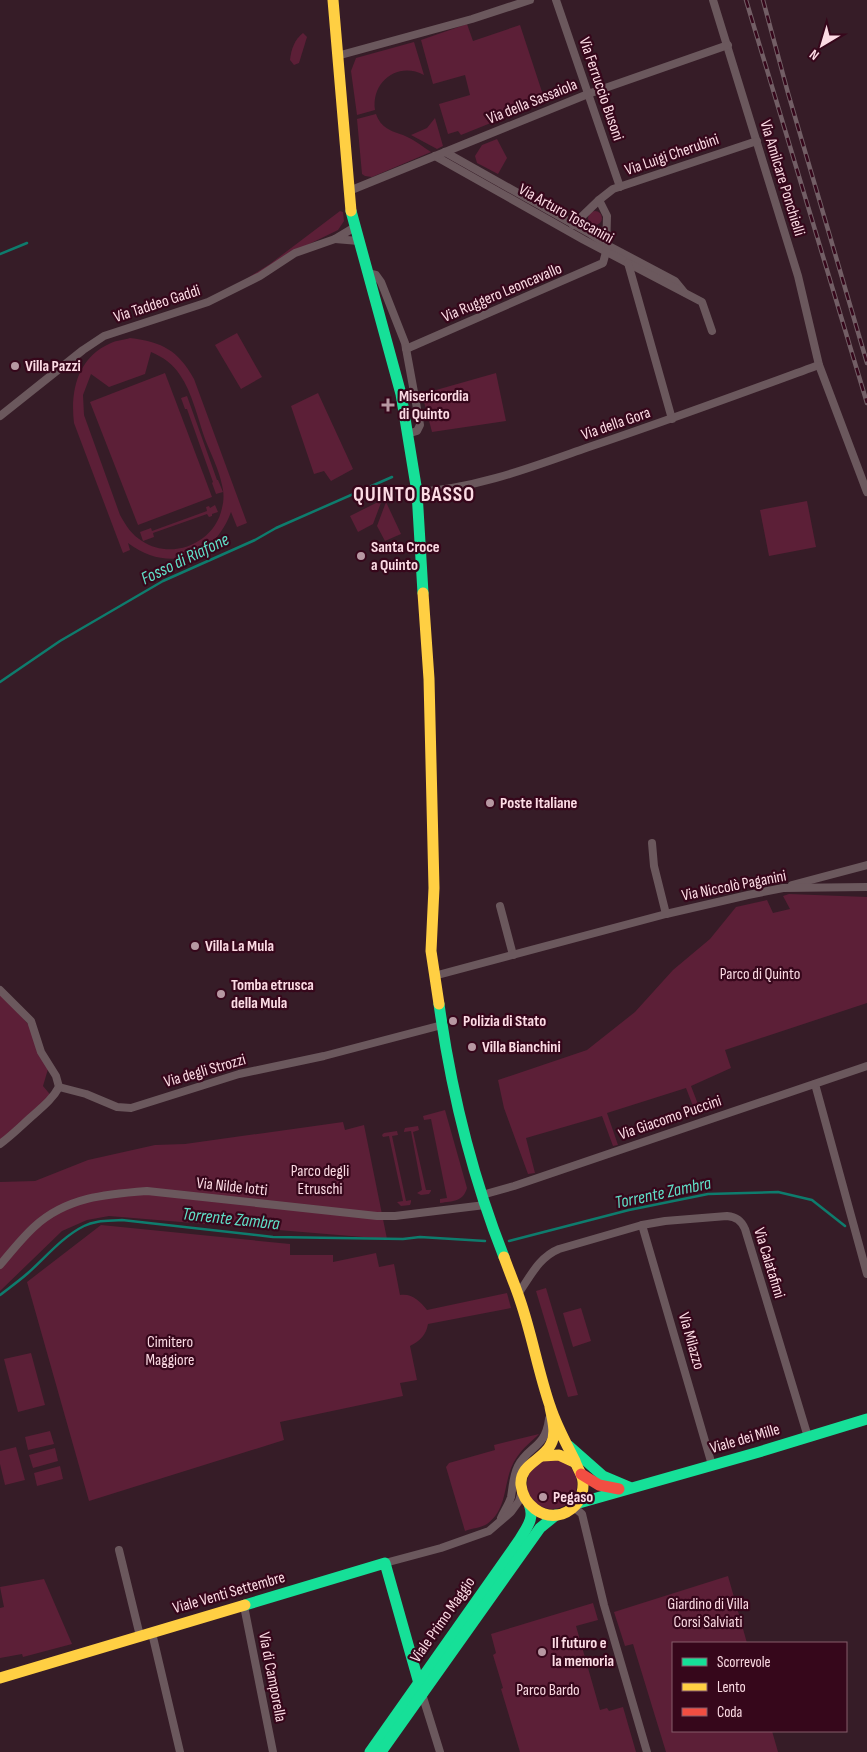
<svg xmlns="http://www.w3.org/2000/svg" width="867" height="1752" font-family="'Sofia Sans Condensed',sans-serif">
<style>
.green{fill:#5c1f37;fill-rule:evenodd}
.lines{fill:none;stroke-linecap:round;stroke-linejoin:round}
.stream{stroke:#0e7c6d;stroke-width:2.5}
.street{stroke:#6b585d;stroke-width:8}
.fast{stroke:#16e098;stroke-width:11}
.slow{stroke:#ffcf43;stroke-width:11}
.jam{stroke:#f24e42;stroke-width:11}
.rail-casing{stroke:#725e65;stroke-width:4.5}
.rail{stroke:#36071b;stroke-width:2.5;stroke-dasharray:8;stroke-linecap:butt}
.poi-dot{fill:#b798a2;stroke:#36071b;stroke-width:2}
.labels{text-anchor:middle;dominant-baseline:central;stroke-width:4.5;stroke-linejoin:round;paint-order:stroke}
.street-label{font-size:16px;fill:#fcdbe4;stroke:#36071b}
.poi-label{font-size:16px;font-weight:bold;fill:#fcdbe4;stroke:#36071b;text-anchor:start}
.park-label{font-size:16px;fill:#fbdae3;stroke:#36071b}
.water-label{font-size:18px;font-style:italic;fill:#60dec6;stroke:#36071b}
.district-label{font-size:21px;font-weight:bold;letter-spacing:1px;fill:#fcdbe4;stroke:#36071b}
</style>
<rect width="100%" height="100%" fill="#361c27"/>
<!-- green -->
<g class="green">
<path d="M467 24 473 41 520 25 545 101 461 135 458 131 448 134 439 104 470 95 465 75 433 84 421 40Z"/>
<path d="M303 33 307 37 299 63 294 65 290 60C291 49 295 39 303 33Z"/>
<path d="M414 42 424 75C398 61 371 82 375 110L357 115 351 71 356 58Z"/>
<path d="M376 114C381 128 391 131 403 135 413 139 422 146 431 152L372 177 365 176 362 174 357 119Z"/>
<path d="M435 118 443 146 437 149 411 135 427 128Z"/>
<path d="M497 139 507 158 498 174 477 163 475 156 482 145Z"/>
<circle cx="595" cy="218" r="7"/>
<path d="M340 211 343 212 344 221 338 230 299 249 272 267 246 279 270 264Z"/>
<path d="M237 333 262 377 241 389 215 345Z"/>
<path d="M130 338C162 342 178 350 194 379L247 523 237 527 231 512C214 559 168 573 128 543L130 550 123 553 74 423C70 390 78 357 111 343 117 340 124 340 130 338ZM151 352C163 357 173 364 180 375 192 392 198 419 205 439 211 454 219 470 222 485 224 493 224 500 222 508 215 543 172 561 142 541 132 535 126 526 120 515L84 415 83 395 91 374 109 387 145 374Z"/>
<path d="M165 373 212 497 138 525 90 402Z"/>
<path d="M496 373 506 421 432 432 422 394Z"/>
<path d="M318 393 353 469 331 481 324 471 314 474 291 406Z"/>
<path d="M187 396 217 480H218L223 492 216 494 212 483 213 482 187 409H185L181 398Z"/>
<path d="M382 500 373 524 358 532 350 516Z"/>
<path d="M807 501 816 547 769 556 760 510Z"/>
<path d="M386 502 401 534 385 541 377 526Z"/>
<path d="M215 505 218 512 212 514V516L209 517 207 514 153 533 154 537 143 541 140 532 151 528 152 531 207 511 206 507 209 506 210 508Z"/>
<path d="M789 894 867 897V1003L725 1050 731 1068 691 1086 701 1112 696 1114 686 1088 607 1113 618 1145 613 1146 602 1116 526 1138 535 1173 528 1174 504 1108 498 1080 587 1050 635 1012 673 970 710 939 736 907 767 900 773 913 790 909 783 896Z"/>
<path d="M0 993 29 1025 48 1069 43 1086 53 1098 0 1144Z"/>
<path d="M445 1110 467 1188C463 1202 453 1201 440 1203V1199L447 1198 431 1119 424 1120 423 1116Z"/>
<path d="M343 1122 345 1130 364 1125 387 1239 109 1216 87 1220 62 1231 0 1291V1182L35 1181 88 1160 155 1145 185 1144Z"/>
<path d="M418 1126 419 1130 413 1132 426 1190H431V1191L429 1194 421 1195 417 1193 422 1190 411 1131 404 1132V1131L405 1128Z"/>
<path d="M397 1131 398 1135 392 1136 406 1201 411 1200V1202L410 1205 401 1206 397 1202 403 1201 389 1136 383 1137 382 1135 384 1133Z"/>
<path d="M101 1225 290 1244V1255H333V1262L376 1253 379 1267 394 1264 400 1295C412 1293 420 1301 427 1310L507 1293 511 1308 428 1324C426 1335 420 1341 410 1346L417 1380 400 1383 403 1396 280 1422 284 1440 89 1501 27 1282Z"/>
<path d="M546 1288 578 1395 568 1397 536 1291Z"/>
<path d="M581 1308 591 1341 573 1347 563 1313Z"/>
<path d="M31 1353 45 1405 18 1412 4 1359Z"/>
<path d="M50 1431 54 1444 28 1450 25 1437Z"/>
<path d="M539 1434C532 1441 523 1448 517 1457 502 1477 510 1508 487 1524 481 1528 472 1528 465 1531L446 1467 449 1463 495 1450 494 1445Z"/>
<path d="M16 1447 25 1480 5 1485 0 1464V1451Z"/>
<path d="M55 1448 58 1461 33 1468 29 1455Z"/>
<circle cx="552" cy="1484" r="25"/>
<path d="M60 1466 63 1479 37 1486 34 1473Z"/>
<path d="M728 1576 747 1643H673V1731H772L778 1752H666L633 1644 625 1646 614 1612Z"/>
<path d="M44 1579 72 1644 23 1657 22 1654 0 1658V1608L4 1607 0 1587Z"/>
<path d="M593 1603 598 1620 576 1626 600 1710 607 1708 609 1711 623 1707 636 1752H520L501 1689 503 1688 493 1655 496 1653 491 1634Z"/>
</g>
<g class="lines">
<!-- stream -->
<g class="stream">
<path d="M0 254 27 243"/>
<path d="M0 682 60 641 163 581 255 540 276 528 392 477"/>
<path d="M509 1241 629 1210 708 1194 778 1192 812 1200 845 1226"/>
<path d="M0 1295C9 1288 19 1281 28 1273 46 1257 62 1237 84 1226 95 1220 109 1221 122 1220L273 1237 403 1239 420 1237 485 1241"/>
</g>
<!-- street -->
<g class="street">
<path d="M556 0 620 187"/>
<path d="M713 0 798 276 819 365 867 492"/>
<path d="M337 56 472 19 530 0"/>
<path d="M445 152 589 233 607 245 675 281 684 292"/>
<path d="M435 156 584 240 702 302 712 331"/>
<path d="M349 191 588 94 728 45"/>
<path d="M599 200 613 189 757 141"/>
<path d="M335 239 359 241"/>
<path d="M628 263 672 419"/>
<path d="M367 273 376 275 381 282 405 343 420 425 417 431 407 434"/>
<path d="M406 349 603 263 606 252 607 216 599 200 573 225"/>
<path d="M0 416 83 350 104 336 208 302 260 276 295 253 335 239 355 227"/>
<path d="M417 492C475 489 532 467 586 448 664 422 742 393 819 365"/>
<path d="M652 843 654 866 666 914"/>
<path d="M792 885 867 865"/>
<path d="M500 906 513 955"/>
<path d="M434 976 666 914 748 895 783 888 867 887"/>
<path d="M0 990 31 1021 41 1052 56 1076 59 1087"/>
<path d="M815 1084 867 1274"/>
<path d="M59 1087 86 1094 117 1107 131 1108 239 1074 324 1056 442 1025"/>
<path d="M0 1144C11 1136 20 1127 30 1118 41 1108 52 1100 59 1087"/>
<path d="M482 1195 514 1186 867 1066"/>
<path d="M642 1225 712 1465"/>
<path d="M0 1265C11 1252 22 1238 34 1227 66 1197 107 1194 147 1191L377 1216H395L485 1205"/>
<path d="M518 1294C530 1277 539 1257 559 1249L642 1225 665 1221 727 1216C736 1217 741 1220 745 1229L808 1437"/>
<path d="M575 1508 582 1514 604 1605 647 1752"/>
<path d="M501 1518C504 1511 509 1504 511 1497 513 1486 513 1476 518 1466 529 1445 545 1449 549 1419"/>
<path d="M119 1550 140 1636"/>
<path d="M385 1563 441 1548 489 1531 511 1512 519 1501 522 1491"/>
<path d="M244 1606 273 1752"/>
<path d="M152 1633 180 1752"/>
<path d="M422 1694 440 1752"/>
</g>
<!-- fast -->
<g class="fast">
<path d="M351 211 401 394 417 492 423 593"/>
<path d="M439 1004C451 1090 472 1176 504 1257"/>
<path d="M569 1446 603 1476 629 1487"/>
<path d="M579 1503 759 1452 867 1419"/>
<path d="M245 1605 385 1563 422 1694"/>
<path d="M370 1752 520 1539C527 1527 535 1518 529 1504"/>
<path d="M381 1752 540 1528 556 1515"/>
</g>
<!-- slow -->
<g class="slow">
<path d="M333 0 351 211"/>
<path d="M423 593 429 679 434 888 431 951 439 1004"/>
<path d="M504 1257C509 1271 515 1285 520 1300 532 1335 538 1371 550 1406 556 1425 566 1443 575 1461 577 1468 583 1475 583 1482 584 1497 576 1509 562 1514 542 1520 523 1504 521 1485 519 1464 544 1460 551 1444 557 1433 552 1418 550 1407"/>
<path d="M542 1456 559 1455 574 1462"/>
<path d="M0 1678 245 1605"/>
</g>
<!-- jam -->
<path class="jam" d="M581 1474 599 1485 619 1489"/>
<defs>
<g id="rail">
<path d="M746 0 867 403"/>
<path d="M763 0 788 93 867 363"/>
</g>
</defs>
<!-- rail casing -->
<use href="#rail" class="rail-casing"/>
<!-- rail -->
<use href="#rail" class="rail"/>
</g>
<!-- markers -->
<g class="poi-dot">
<circle cx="15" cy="366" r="5"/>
<path d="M385.5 397.5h5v5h5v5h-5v5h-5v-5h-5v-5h5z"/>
<circle cx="361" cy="556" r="5"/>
<circle cx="490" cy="803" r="5"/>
<circle cx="195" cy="946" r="5"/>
<circle cx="221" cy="994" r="5"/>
<circle cx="453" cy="1021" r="5"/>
<circle cx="472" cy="1047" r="5"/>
<circle cx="543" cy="1497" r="5"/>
<circle cx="542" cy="1652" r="5"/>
</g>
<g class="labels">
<!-- street labels -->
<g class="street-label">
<text transform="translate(601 89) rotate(71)">Via Ferruccio Busoni</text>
<text transform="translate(532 102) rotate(-22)">Via della Sassaiola</text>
<text transform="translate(672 155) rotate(-19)">Via Luigi Cherubini</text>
<text transform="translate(782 178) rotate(73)">Via Amilcare Ponchielli</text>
<text transform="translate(566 214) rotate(29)">Via Arturo Toscanini</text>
<text transform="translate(502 293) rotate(-23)">Via Ruggero Leoncavallo</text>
<text transform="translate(157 304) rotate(-18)">Via Taddeo Gaddi</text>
<text transform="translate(616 424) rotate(-19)">Via della Gora</text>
<text transform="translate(734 886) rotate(-11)">Via Niccolò Paganini</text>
<text transform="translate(205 1071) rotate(-16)">Via degli Strozzi</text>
<text transform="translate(670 1118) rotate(-19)">Via Giacomo Puccini</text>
<text transform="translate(232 1187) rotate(6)">Via Nilde Iotti</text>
<text transform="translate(769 1263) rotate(73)">Via Calatafimi</text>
<text transform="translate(691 1341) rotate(74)">Via Milazzo</text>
<text transform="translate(745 1439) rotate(-16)">Viale dei Mille</text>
<text transform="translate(229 1593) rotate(-16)">Viale Venti Settembre</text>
<text transform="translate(443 1620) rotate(-55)">Viale Primo Maggio</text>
<text transform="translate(272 1677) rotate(79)">Via di Camporella</text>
</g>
<!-- poi labels -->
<g class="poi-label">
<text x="25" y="366">Villa Pazzi</text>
<text x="399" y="396">Misericordia<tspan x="399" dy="18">di Quinto</tspan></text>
<text x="371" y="547">Santa Croce<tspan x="371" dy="18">a Quinto</tspan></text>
<text x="500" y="803">Poste Italiane</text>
<text x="205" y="946">Villa La Mula</text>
<text x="231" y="985">Tomba etrusca<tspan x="231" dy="18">della Mula</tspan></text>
<text x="463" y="1021">Polizia di Stato</text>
<text x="482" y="1047">Villa Bianchini</text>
<text x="553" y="1497">Pegaso</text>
<text x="552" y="1643">Il futuro e<tspan x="552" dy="18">la memoria</tspan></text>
</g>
<!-- park labels -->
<g class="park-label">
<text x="760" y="974">Parco di Quinto</text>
<text x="320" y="1171">Parco degli<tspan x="320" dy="18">Etruschi</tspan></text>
<text x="170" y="1342">Cimitero<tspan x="170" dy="18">Maggiore</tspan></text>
<text x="708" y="1604">Giardino di Villa<tspan x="708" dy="18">Corsi Salviati</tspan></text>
<text x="548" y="1690">Parco Bardo</text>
</g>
<!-- water labels -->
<g class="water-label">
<text transform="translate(185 559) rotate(-26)">Fosso di Riafone</text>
<text transform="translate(663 1193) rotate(-12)">Torrente Zambra</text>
<text transform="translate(231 1219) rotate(6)">Torrente Zambra</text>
</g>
<!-- district labels -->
<g class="district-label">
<text x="414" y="494">QUINTO BASSO</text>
</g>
</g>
<!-- legend -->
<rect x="672" y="1642" width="175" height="90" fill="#36071b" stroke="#855c6b"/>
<rect x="682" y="1658" width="25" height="8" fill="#16e098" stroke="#855c6b"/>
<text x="717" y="1667" font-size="15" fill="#fcdbe4">Scorrevole</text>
<rect x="682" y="1683" width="25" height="8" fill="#ffcf43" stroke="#855c6b"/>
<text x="717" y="1692" font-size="15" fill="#fcdbe4">Lento</text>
<rect x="682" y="1708" width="25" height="8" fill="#f24e42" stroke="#855c6b"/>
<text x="717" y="1717" font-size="15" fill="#fcdbe4">Coda</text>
<!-- north arrow -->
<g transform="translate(822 45) rotate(218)" stroke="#36071b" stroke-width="4" paint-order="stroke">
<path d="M0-4L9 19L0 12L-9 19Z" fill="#fcdbe4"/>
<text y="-8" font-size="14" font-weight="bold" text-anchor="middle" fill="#fcdbe4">N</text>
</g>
</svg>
